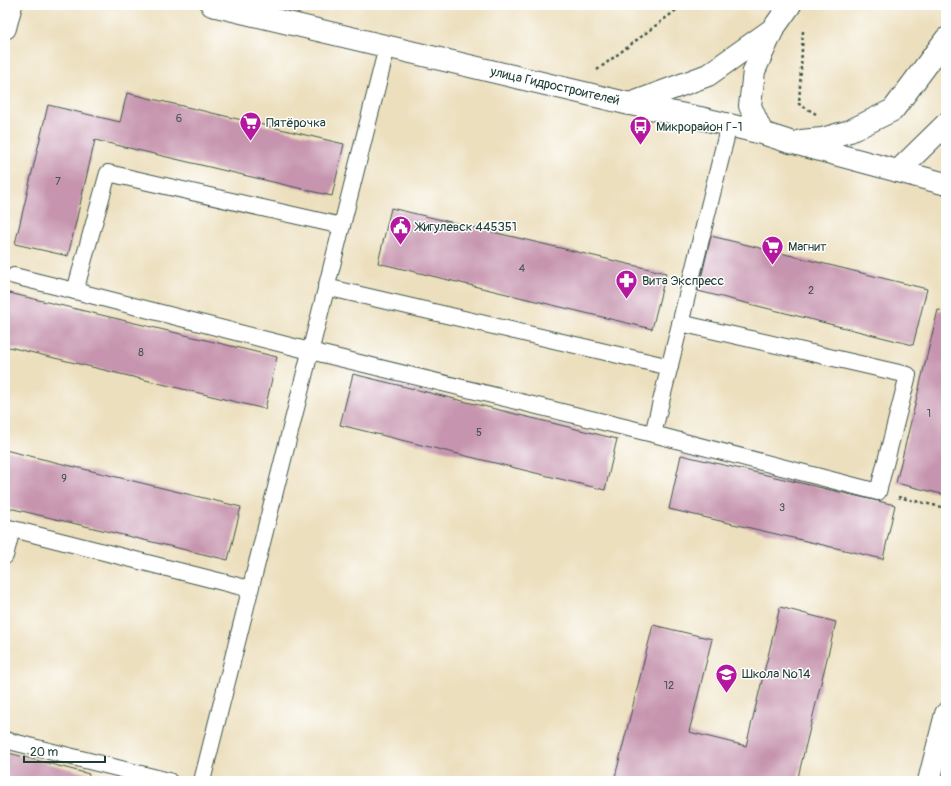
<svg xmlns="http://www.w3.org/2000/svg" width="951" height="786" font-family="Pangolin,sans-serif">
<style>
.building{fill:#c694ae}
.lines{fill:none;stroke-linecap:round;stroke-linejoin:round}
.service-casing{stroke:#3e5549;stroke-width:18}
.minor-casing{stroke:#3e5549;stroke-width:24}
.path{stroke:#3e5549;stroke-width:2.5;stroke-dasharray:3 3;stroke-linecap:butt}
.service{stroke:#fff;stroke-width:16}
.minor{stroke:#fff;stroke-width:22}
.labels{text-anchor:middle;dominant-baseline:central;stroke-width:3;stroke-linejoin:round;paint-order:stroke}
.number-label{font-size:11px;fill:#495352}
.street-label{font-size:13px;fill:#1f3d34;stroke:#fff}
.poi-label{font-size:13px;fill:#1f3d34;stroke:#fff;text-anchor:start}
</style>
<rect width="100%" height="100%" fill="#fff"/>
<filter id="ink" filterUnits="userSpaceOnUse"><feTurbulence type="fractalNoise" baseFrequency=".025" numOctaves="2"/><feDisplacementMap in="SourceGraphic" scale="8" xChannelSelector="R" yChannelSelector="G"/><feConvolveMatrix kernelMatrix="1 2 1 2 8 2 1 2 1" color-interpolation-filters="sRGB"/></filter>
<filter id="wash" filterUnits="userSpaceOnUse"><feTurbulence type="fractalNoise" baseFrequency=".012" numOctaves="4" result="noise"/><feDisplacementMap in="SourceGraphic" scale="16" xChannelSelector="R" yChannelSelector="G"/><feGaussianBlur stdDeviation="0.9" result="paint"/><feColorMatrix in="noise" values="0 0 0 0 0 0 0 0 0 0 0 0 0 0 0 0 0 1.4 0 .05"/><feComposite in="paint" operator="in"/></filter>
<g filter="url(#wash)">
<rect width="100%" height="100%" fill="#ecdfbd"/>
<g id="blocks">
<!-- building -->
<g class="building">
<path d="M127 93 344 144 332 196 95 140 68 256 15 244 48 105 120 122Z"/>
<path d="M391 208 666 273 652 329 378 263Z"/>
<path d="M711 236 927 289 913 345 698 291Z"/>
<path d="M5 292 277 357 265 409 5 346Z"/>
<path d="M938 310 946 311V495L896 483Z"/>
<path d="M353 374 617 439 605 490 340 425Z"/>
<path d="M5 450 241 507 228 560 5 507Z"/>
<path d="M681 455 895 505 883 559 669 509Z"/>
<path d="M780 607 836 622 797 781H614L653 625 712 639 689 732 746 746Z"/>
<path d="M5 752 89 774 88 781H5Z"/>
</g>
</g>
</g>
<g filter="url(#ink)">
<use href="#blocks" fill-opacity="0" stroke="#3e5549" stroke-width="1"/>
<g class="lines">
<defs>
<g id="service">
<path d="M342 226 108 173 75 291 310 351 653 434"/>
<path d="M14 276 75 291"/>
<path d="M326 287 670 367"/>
<path d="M680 323 908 375 878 492 653 434C679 331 703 228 729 125"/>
<path d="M5 527 250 589"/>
<path d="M5 556 12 529"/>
<path d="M5 740 169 781"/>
<path d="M202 781 387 47"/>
</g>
<g id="minor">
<path d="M212 5 630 104 700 118 762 133 790 142 946 184"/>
<path d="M5 28 11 5"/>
<path d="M630 104 708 75 773 29"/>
<path d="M762 133 750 106 754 71 773 29 790 5"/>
<path d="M801 141 822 139 850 131 893 110 946 39"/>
<path d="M898 171 946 124"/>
<path d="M929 781 946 714"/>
</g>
</defs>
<!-- service casing -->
<use href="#service" class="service-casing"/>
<!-- minor casing -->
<use href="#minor" class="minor-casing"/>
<!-- path -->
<g class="path">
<path d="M803 31 799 104 816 114"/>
<path d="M597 70 683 5"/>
<path d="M898 497 946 508"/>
</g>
<!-- service -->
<use href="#service" class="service"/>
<!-- minor -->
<use href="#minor" class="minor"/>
</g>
</g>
<!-- icons -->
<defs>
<symbol id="supermarket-pin" viewBox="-11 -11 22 30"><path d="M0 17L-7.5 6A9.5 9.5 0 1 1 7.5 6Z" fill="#b5179e" stroke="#fff"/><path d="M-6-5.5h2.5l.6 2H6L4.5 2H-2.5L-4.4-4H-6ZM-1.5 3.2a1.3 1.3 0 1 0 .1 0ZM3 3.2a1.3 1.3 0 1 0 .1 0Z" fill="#fff"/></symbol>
<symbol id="bus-pin" viewBox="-11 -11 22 30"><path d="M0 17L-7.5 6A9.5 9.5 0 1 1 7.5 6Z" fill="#b5179e" stroke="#fff"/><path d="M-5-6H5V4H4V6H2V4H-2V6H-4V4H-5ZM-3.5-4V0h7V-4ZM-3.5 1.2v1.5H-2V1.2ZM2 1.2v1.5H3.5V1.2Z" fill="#fff"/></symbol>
<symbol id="civic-pin" viewBox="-11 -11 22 30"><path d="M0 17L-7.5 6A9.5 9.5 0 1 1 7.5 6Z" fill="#b5179e" stroke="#fff"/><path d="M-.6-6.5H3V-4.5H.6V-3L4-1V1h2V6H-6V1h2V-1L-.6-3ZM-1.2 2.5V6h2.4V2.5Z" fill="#fff"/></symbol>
<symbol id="pharmacy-pin" viewBox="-11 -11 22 30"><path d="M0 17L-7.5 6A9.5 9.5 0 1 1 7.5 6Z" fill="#b5179e" stroke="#fff"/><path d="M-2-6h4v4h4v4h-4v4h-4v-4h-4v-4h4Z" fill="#fff"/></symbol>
<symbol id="school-pin" viewBox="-11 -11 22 30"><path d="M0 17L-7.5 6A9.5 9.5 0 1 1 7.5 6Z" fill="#b5179e" stroke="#fff"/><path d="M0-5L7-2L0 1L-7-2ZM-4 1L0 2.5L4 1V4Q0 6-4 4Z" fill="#fff"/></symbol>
</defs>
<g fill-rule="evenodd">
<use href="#supermarket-pin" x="238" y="110" width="25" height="34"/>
<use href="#bus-pin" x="628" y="114" width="25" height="34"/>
<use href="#civic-pin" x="388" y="214" width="25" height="34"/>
<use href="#supermarket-pin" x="760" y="234" width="25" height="34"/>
<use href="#pharmacy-pin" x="614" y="268" width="25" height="34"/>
<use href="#school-pin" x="714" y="662" width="25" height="34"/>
</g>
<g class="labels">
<!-- number labels -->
<g class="number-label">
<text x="179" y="118">6</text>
<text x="58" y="181">7</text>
<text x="522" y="268">4</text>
<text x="811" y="290">2</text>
<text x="141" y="352">8</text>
<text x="929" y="413">1</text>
<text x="479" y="432">5</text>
<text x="64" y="478">9</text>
<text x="782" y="507">3</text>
<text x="669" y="685">12</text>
</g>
<!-- street labels -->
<g class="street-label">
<text transform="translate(555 86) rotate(13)">улица Гидростроителей</text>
</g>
<!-- poi labels -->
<g class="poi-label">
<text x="266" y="123">Пятёрочка</text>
<text x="656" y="127">Микрорайон Г-1</text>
<text x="416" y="227">Жигулевск 445351</text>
<text x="788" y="247">Магнит</text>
<text x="642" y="281">Вита Экспресс</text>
<text x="742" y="674">Школа №14</text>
</g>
</g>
<!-- margin -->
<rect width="951" height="786" fill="none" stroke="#fff" stroke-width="20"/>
<!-- scale -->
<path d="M24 756v6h81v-6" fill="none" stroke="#1f3d34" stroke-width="2"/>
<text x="30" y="756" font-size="12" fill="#1f3d34" stroke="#ffffff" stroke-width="3" paint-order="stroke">20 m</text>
</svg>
